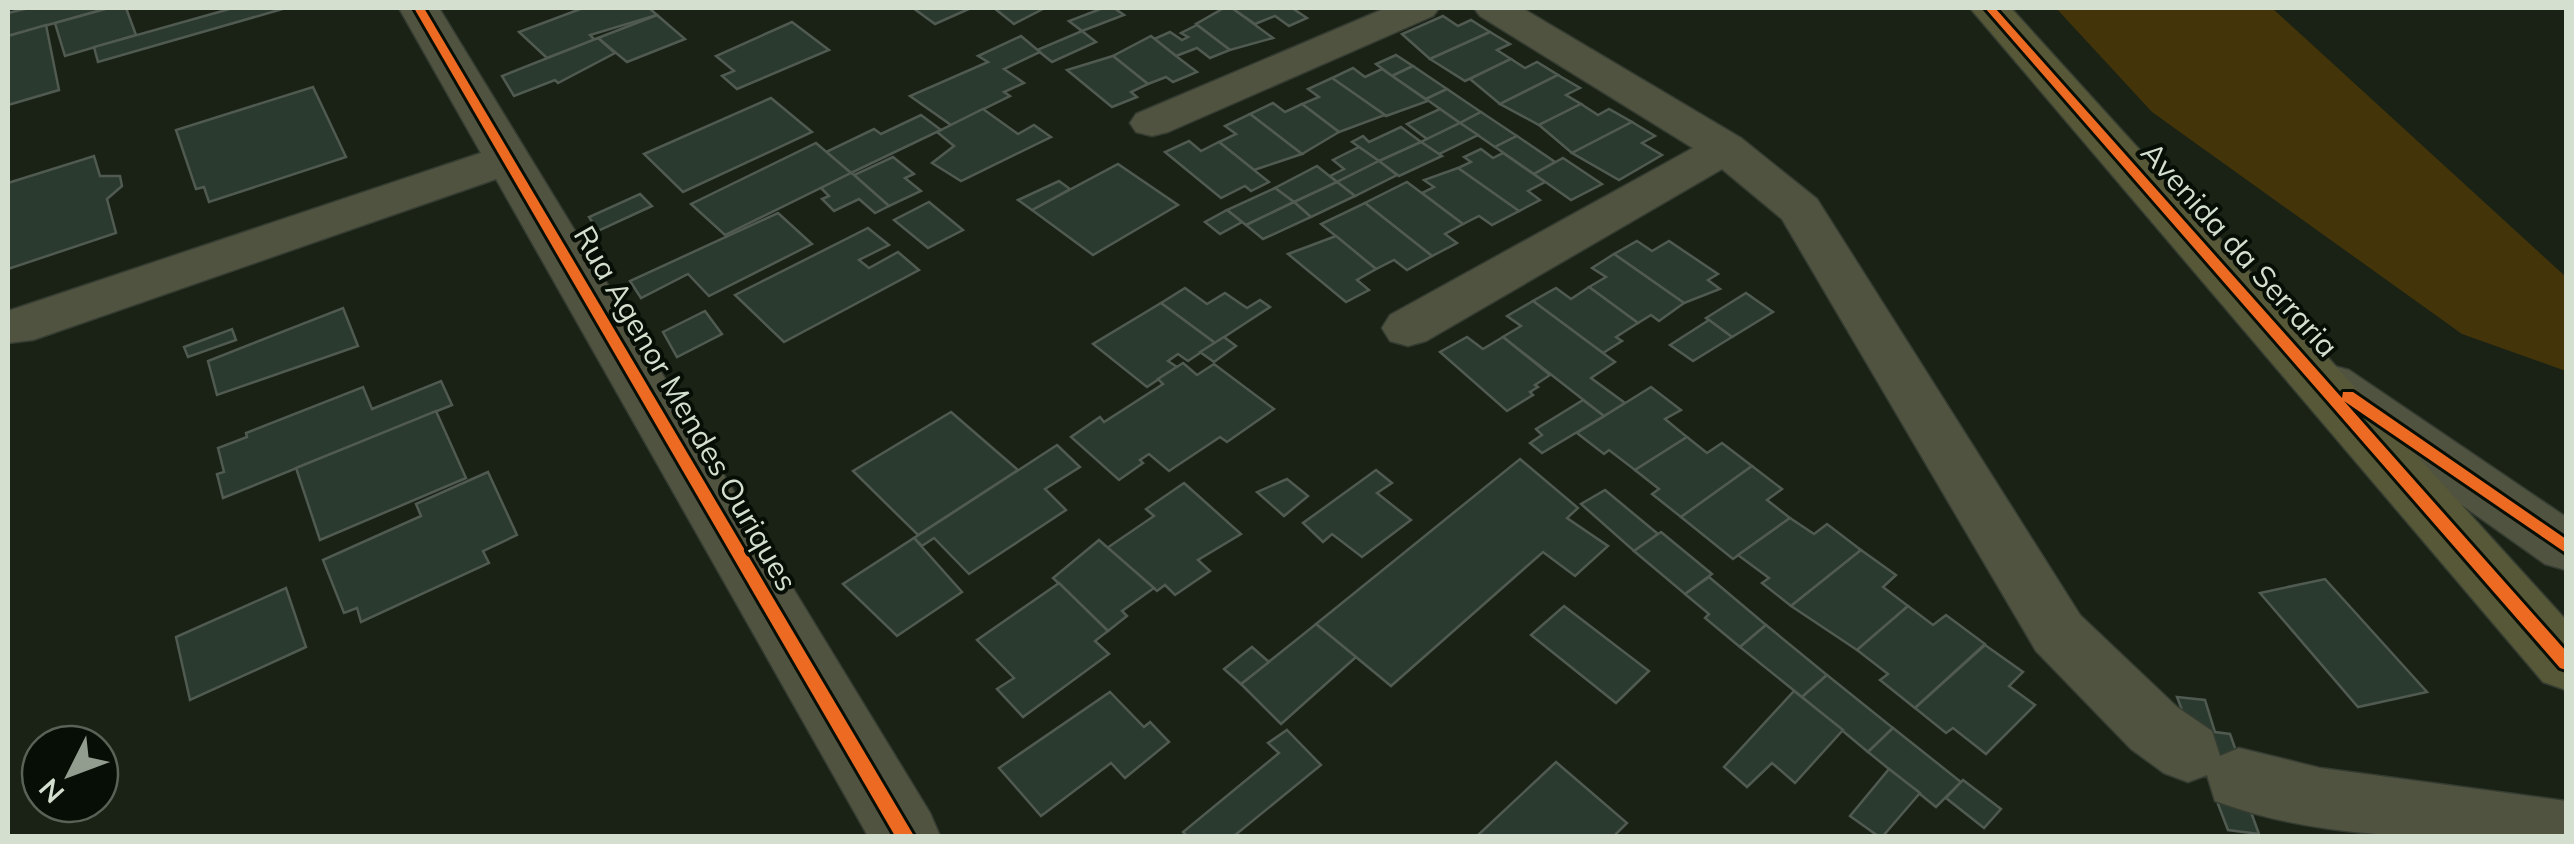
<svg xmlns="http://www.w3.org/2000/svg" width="2574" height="844" font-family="Mulish,sans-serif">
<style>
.green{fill:#433409}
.building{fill:#2b3a2e;stroke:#505a51;stroke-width:2.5}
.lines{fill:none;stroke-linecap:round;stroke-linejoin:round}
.minor-casing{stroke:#353c31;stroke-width:3}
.major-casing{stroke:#353c31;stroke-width:3}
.minor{fill:#515341;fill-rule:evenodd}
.major{fill:#565838;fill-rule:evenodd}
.cycleway-casing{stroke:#070e05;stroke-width:6}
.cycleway{fill:#ed6a23;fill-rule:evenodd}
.labels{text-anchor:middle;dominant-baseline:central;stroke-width:8;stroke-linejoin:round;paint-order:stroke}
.street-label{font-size:30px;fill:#d4dfd0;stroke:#070e05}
</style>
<rect width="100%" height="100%" fill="#1a2216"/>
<!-- green -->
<path class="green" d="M2056 8H2272L2566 277V371L2462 334 2152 112Z"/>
<!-- building -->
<g class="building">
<path d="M29 8H109L8 36V13Z"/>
<path d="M109 8H126L136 35 65 56 55 23Z"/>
<path d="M233 8H286L98 62 94 47Z"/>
<path d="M583 8H649L657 15 590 35 595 40 547 58 519 32Z"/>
<path d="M913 8H971L935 24Z"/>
<path d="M994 8H1045L1014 24Z"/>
<path d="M1103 8H1114L1124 15 1082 31 1069 21Z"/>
<path d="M1224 8H1232L1273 38 1230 50 1196 24Z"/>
<path d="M1232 8H1292L1307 18 1289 26 1275 16 1255 24Z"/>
<path d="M657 15 685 39 627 62 598 38Z"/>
<path d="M1443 16 1458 26 1471 20 1490 32 1430 59 1402 34Z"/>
<path d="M792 22 829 50 737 89 722 76 734 71 716 56Z"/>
<path d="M46 25 59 90 8 105V36Z"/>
<path d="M1197 25 1230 50 1210 58 1197 48 1176 56 1154 39 1170 32 1182 40 1188 37 1181 33Z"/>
<path d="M1082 31 1096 42 1052 62 1037 50Z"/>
<path d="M1490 32 1510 44 1497 50 1511 59 1465 81 1430 59Z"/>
<path d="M1021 36 1040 52 1004 69 1024 83 1004 92 1010 96 951 125 910 96 988 62 978 56Z"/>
<path d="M1151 36 1176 56 1197 72 1173 82 1166 77 1148 84 1113 56Z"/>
<path d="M598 38 615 53 558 83 555 80 514 96 502 76Z"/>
<path d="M1396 55 1413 66 1392 76 1376 64Z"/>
<path d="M1113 56 1148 84 1131 92 1137 97 1112 107 1067 70Z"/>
<path d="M1511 59 1525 68 1537 62 1558 75 1500 104 1470 79Z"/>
<path d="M1413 66 1447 89 1426 99 1392 76Z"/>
<path d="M1353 68 1365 77 1382 69 1428 101 1386 116 1332 78Z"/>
<path d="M1558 75 1580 88 1566 95 1581 104 1539 125 1500 104Z"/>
<path d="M1332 78 1385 115 1339 132 1302 104 1319 97 1308 89Z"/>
<path d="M313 87 346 157 209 202 204 187 196 189 176 130Z"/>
<path d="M1447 89 1481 112 1460 123 1426 99Z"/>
<path d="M771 98 812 132 683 192 644 154Z"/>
<path d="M1273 103 1285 112 1302 104 1339 132 1302 154 1250 114Z"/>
<path d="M1581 104 1598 115 1609 109 1632 122 1572 153 1539 125Z"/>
<path d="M983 109 1018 134 1034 125 1051 137 961 181 932 163 954 146 937 132Z"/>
<path d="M1440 109 1460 123 1427 139 1407 124Z"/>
<path d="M1481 112 1517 136 1495 147 1460 123Z"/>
<path d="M1250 114 1302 154 1254 170 1219 142 1236 134 1225 126Z"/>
<path d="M921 115 941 130 851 173 826 152 874 129 881 134Z"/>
<path d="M1632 122 1655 136 1642 143 1662 155 1619 180 1572 153Z"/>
<path d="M1460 123 1478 135 1439 154 1421 142Z"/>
<path d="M1401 127 1421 142 1379 161 1352 142 1363 136 1369 142Z"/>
<path d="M1517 136 1555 162 1534 174 1495 147Z"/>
<path d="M1189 141 1201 151 1219 142 1269 182 1251 191 1245 186 1221 198 1165 152Z"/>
<path d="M1421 142 1442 156 1399 176 1379 161Z"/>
<path d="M816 143 851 173 725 235 691 204Z"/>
<path d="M1359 147 1379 161 1337 182 1330 176 1344 169 1333 160Z"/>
<path d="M1481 149 1493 158 1503 153 1545 182 1528 191 1540 200 1519 211 1458 168 1471 162 1464 157Z"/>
<path d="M94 156 100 176H120L122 186 107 199 116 233 8 269V183Z"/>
<path d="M893 157 914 174 905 178 921 191 889 206 854 175Z"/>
<path d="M1563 158 1602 184 1571 200 1534 174Z"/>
<path d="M1379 161 1397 175 1355 196 1337 182Z"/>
<path d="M1118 164 1178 205 1093 255 1032 210Z"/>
<path d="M1317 166 1337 182 1294 202 1275 188Z"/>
<path d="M1458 168 1519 211 1492 225 1479 216 1463 224 1422 193 1434 187 1424 180Z"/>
<path d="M851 173 854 175 889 206 875 213 859 199 834 211 822 199 829 196 821 188Z"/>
<path d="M1059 181 1070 189 1032 210 1018 200Z"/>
<path d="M1337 182 1355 196 1311 217 1294 202Z"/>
<path d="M1407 182 1463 224 1445 234 1457 243 1432 256 1365 203Z"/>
<path d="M1275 188 1294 202 1246 225 1227 210Z"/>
<path d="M640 194 652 206 598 231 589 217Z"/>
<path d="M929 202 963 230 928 248 894 220Z"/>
<path d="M1294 202 1311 217 1263 239 1246 225Z"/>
<path d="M1365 203 1432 256 1407 270 1394 260 1376 269 1321 224Z"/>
<path d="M1227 210 1242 222 1220 234 1205 222Z"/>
<path d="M778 213 812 244 709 296 688 274 641 298 630 281Z"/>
<path d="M868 228 889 245 859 260 869 268 898 252 919 270 784 342 735 295Z"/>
<path d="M1336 236 1376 269 1357 280 1369 290 1346 302 1288 254Z"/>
<path d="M1637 241 1652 251 1669 241 1718 274 1708 280 1720 289 1684 303 1614 254Z"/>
<path d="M1614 254 1684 303 1659 321 1651 315 1638 323 1589 287 1606 277 1592 268Z"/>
<path d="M1589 287 1638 323 1616 337 1622 341 1603 353 1533 301 1556 288 1571 299Z"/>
<path d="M1185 288 1207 304 1225 293 1247 308 1260 300 1270 307 1215 343 1161 303Z"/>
<path d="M1746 293 1773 312 1732 337 1706 318Z"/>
<path d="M1533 301 1615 362 1591 378 1625 403 1604 416 1503 337 1521 326 1507 316Z"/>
<path d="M1161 303 1215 343 1188 361 1178 354 1168 361 1177 367 1147 387 1093 344Z"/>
<path d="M343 308 358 346 217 395 208 361Z"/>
<path d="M705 311 722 334 677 357 663 332Z"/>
<path d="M1709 320 1732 337 1693 361 1670 345Z"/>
<path d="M232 329 236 340 188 357 184 347Z"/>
<path d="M1224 337 1236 346 1214 362 1200 352Z"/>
<path d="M1467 337 1483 349 1503 337 1550 375 1535 385 1538 387 1530 392 1533 395 1507 411 1440 352Z"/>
<path d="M1183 363 1197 375 1214 364 1274 409 1227 442 1220 437 1169 471 1149 454 1140 460 1143 463 1119 480 1071 437 1100 417 1104 422 1163 384 1158 379Z"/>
<path d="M441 381 452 405 223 498 217 474 224 472 218 448 247 437 246 433 363 387 372 409Z"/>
<path d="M1651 387 1681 410 1665 419 1687 437 1635 470 1609 450 1604 454 1577 433Z"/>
<path d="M1583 400 1604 416 1542 453 1530 443 1542 435 1536 429Z"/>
<path d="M436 411 466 478 320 540 296 468Z"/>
<path d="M951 412 1018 470 918 535 853 471Z"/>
<path d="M1687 437 1707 453 1722 443 1752 466 1681 517 1652 494 1659 489 1635 470Z"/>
<path d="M1057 445 1080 467 1045 489 1066 510 969 574 934 538 922 546 914 538Z"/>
<path d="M1520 459 1578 508 1567 518 1608 546 1575 576 1543 552 1391 686 1316 624Z"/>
<path d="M1752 466 1782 489 1767 500 1790 518 1733 559 1681 517Z"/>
<path d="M1376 470 1392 483 1377 493 1411 520 1362 557 1332 534 1323 542 1303 523Z"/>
<path d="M488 472 517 535 483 551 489 563 361 622 357 608 344 613 323 560 421 516 416 504Z"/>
<path d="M1287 479 1308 496 1284 516 1257 492Z"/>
<path d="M1184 483 1241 534 1198 560 1210 571 1175 595 1165 585 1157 591 1107 548 1154 516 1146 509Z"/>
<path d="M1605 490 1658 534 1634 551 1581 504Z"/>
<path d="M1790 518 1814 534 1827 524 1861 550 1791 606 1762 583 1769 578 1738 555Z"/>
<path d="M1661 532 1712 574 1685 594 1634 551Z"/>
<path d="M914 538 962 592 897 636 843 584Z"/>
<path d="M1099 540 1154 588 1122 611 1127 616 1108 631 1053 578Z"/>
<path d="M1861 550 1896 575 1883 587 1908 606 1857 650 1791 606Z"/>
<path d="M1709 577 1766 625 1740 647 1705 618 1709 614 1685 594Z"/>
<path d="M2325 579 2427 692 2358 707 2260 593Z"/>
<path d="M1059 583 1108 631 1095 641 1109 654 1023 717 997 689 1014 678 977 640Z"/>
<path d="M286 588 306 647 190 700 176 637Z"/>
<path d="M1564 606 1649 671 1616 703 1531 635Z"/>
<path d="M1908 606 1933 625 1946 615 1985 644 1915 708 1880 680 1888 674 1857 650Z"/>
<path d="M1316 624 1356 657 1281 724 1241 684Z"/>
<path d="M1766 625 1827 675 1802 697 1740 647Z"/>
<path d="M1985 645 2023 672 2009 686 2035 705 1986 754 1953 728 1946 733 1915 708Z"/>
<path d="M1252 647 1269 662 1241 684 1224 669Z"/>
<path d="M1827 675 1893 728 1868 752 1802 697Z"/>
<path d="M1794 691 1843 730 1795 783 1772 763 1747 787 1724 767Z"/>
<path d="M1110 692 1144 727 1150 722 1169 742 1125 778 1111 763 1041 816 999 768Z"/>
<path d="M2177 697 2205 700 2215 732 2230 734 2245 776 2239 779 2259 834 2228 830Z"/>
<path d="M1893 728 1961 782 1936 807 1868 752Z"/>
<path d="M1287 730 1321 765 1234 836H1187L1183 832 1279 753 1268 743Z"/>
<path d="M1556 762 1627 823 1614 836H1477Z"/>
<path d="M1889 769 1920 793 1883 836H1878L1850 816Z"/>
<path d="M1963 780 2001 809 1984 828 1946 798Z"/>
</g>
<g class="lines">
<defs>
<g id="minor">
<path d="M399 8H439L930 813 940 836H868L496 179 33 340 8 343V311L481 153Z"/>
<path d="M1386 8H1439L1433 16 1168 132 1152 136 1136 132 1130 123 1136 114Z"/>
<path d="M1474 8H1522L1741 138 1817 199 2080 615 2177 707 2212 731 2220 756 2239 748 2320 768 2566 801V836C2444 836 2332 844 2215 801L2207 775 2188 782 2164 773 2131 749 2036 651 1782 219 1722 169 1426 341 1408 346 1390 341 1382 328 1390 315 1693 148 1480 16Z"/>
<path d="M2330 365 2349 370 2566 517V570L2545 564 2311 398 2303 384 2311 370Z"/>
</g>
<path id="major" d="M1970 8H2011L2566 620V690L2543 682Z"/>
</defs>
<!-- minor casing -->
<use href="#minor" class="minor-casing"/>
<!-- major casing -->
<use href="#major" class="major-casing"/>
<!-- minor -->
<use href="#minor" class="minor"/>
<!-- major -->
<use href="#major" class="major"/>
<defs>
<g id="cycleway">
<path d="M414 8H424L914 836H895Z"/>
<path d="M1985 8H1995L2342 398 2343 392H2353L2566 539V553L2344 401 2566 651V670L2560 668Z"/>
</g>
</defs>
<!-- cycleway casing -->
<use href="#cycleway" class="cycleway-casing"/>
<!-- cycleway -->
<use href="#cycleway" class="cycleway"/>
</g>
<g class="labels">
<!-- street labels -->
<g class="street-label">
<text transform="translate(2240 249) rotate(48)">Avenida da Serraria</text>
<text transform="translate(686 408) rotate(60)">Rua Agenor Mendes Ouriques</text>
</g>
</g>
<!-- border -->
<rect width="2574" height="844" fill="none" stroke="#d4dfd0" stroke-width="20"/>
<!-- north arrow -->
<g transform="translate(70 774) rotate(228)"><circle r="48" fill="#070e05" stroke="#596256" stroke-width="2.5"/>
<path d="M0-8L18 38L0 25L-18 38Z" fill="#939d8f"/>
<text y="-15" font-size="28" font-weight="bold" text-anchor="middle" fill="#d4dfd0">N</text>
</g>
</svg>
